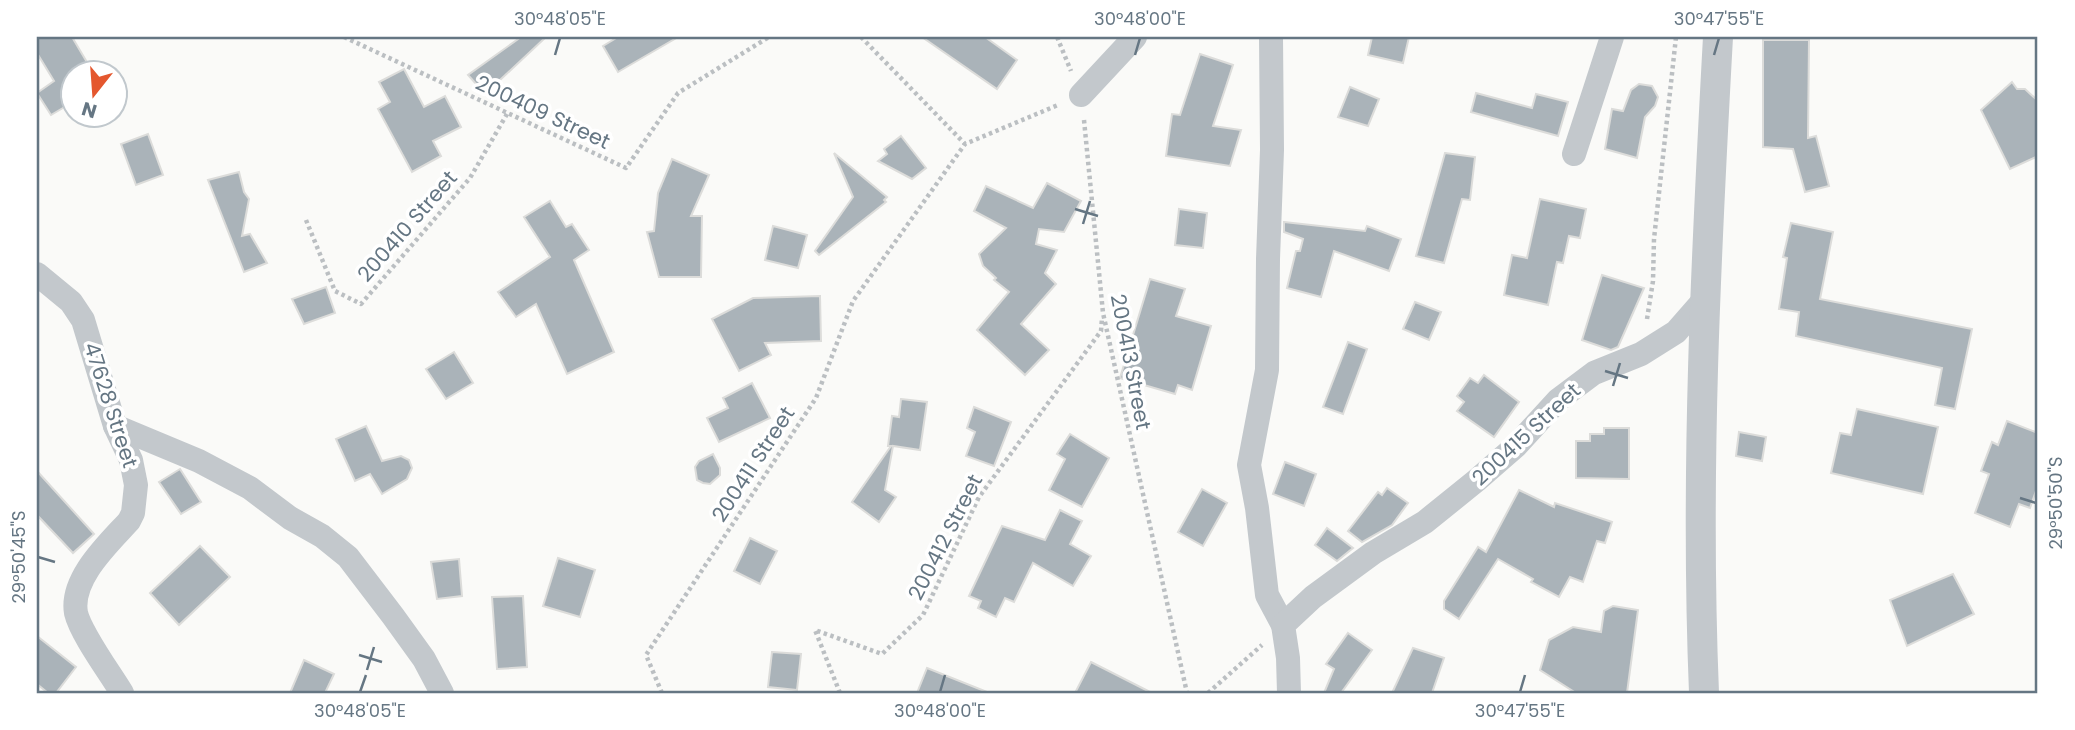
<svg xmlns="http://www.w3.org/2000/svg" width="2075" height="730" font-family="Poppins,sans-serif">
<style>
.building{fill:#aab3b9;stroke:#dcdcda;stroke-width:2}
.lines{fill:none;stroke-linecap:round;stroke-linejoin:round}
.path{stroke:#bbbfc2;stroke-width:4.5;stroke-dasharray:3.5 3.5;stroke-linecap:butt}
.minor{stroke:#c3c8cc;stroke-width:24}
.tertiary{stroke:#c3c8cc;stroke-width:30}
.ticks{fill:none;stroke:#657683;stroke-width:2.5}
.labels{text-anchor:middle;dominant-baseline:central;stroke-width:7;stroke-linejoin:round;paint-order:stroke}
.street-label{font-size:21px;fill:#657683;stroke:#fff}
.neatline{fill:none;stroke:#657683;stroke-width:2.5}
.ticks-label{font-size:18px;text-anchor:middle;fill:#657683}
</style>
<rect width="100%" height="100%" fill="#fafaf8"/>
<!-- building -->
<g class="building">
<path d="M37 37H72L94 74H74V114L68 105 51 115 37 93 54 81 37 53Z"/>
<path d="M521 37H546L485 94 468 75Z"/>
<path d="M618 37H678L618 72 603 46Z"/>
<path d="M922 37H985L1017 60 997 89Z"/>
<path d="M1372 37H1409L1403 63 1368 55Z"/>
<path d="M1763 40H1809L1808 138 1816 136 1829 186 1805 192 1793 149 1763 147Z"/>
<path d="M1200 54 1233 65 1213 126 1241 130 1230 166 1166 156 1172 114 1180 115Z"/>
<path d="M404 69 424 107 445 96 461 127 433 141 441 156 412 172 378 109 390 102 379 82Z"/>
<path d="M2012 82 2017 89H2025L2038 101V156L2010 169 1981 110Z"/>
<path d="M1639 84 1652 86 1658 97 1655 106 1645 117 1637 158 1605 149 1612 109 1623 111 1631 90Z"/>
<path d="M1350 87 1379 99 1368 126 1338 117Z"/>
<path d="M1476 93 1532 108 1536 94 1568 102 1558 136 1471 112Z"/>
<path d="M148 134 163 175 136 185 121 144Z"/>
<path d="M901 136 926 168 912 179 878 161 887 154 884 149Z"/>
<path d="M834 153 887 197 884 200 886 202 819 255 815 251 853 197Z"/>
<path d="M1445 153 1475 157 1470 200 1462 199 1444 263 1416 256Z"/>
<path d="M672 159 709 175 691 216H702L701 277H659L647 232 654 231 658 193Z"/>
<path d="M239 172 244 192 249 199 242 236 250 234 267 263 244 272 208 180Z"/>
<path d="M1047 183 1081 201 1064 232 1039 229 1036 244 1057 250 1045 273 1056 284 1021 324 1049 350 1025 375 977 330 1009 292 994 280 996 278 983 266 979 254 1006 228 974 211 986 186 1033 208Z"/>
<path d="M1540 199 1586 209 1580 238 1569 236 1563 263 1557 262 1548 305 1504 295 1512 255 1527 258Z"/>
<path d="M550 201 566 227 572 224 589 250 574 260 614 352 567 374 536 304 516 317 498 292 550 257 524 217Z"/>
<path d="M1179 209 1207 213 1203 248 1175 245Z"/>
<path d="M1284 222 1365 231 1367 226 1401 239 1389 271 1334 251 1321 297 1287 288 1296 251H1300L1303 239 1284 232Z"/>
<path d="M1791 223 1833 232 1820 299 1972 329 1955 409 1935 405 1942 368 1796 336 1799 312 1779 309 1787 258 1783 257Z"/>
<path d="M773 226 807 235 798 268 765 260Z"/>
<path d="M1602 275 1644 288 1618 347 1611 350 1582 340Z"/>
<path d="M1150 279 1185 289 1176 316 1211 326 1192 390 1178 385 1175 394 1120 378Z"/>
<path d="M326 287 335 313 304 324 292 299Z"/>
<path d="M820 296 821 341 765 343 771 355 739 371 712 319 753 298Z"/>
<path d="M1415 302 1441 312 1429 340 1403 329Z"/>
<path d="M1348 342 1367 349 1343 414 1323 407Z"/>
<path d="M454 352 473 383 446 399 426 369Z"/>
<path d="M1484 375 1519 402 1494 437 1457 411 1464 402 1457 396 1470 378 1478 383Z"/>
<path d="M752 383 770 418 719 442 707 418 728 408 723 398Z"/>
<path d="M901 399 927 402 920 450 893 446 885 490 896 497 879 522 852 502 891 446H888L892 416 899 417Z"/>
<path d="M974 407 1011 422 994 466 966 456 975 432 967 428Z"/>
<path d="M1857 409 1938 427 1923 494 1831 473 1840 433 1851 435Z"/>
<path d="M2007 421 2038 433V485L2030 508 2019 504 2010 527 1975 513 1989 474 1981 471 1992 442 1998 445Z"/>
<path d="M366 426 382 461 401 456 409 460 412 468 407 479 382 494 370 474 355 481 336 439Z"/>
<path d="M1604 428H1629V479L1576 478V441H1590V434H1604Z"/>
<path d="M1739 432 1766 437 1762 461 1736 456Z"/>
<path d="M1070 434 1109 458 1082 507 1049 490 1065 459 1057 454Z"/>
<path d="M713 454 720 468V475L710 484 703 483 697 480 695 467 699 461Z"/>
<path d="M1285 462 1316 474 1304 506 1273 494Z"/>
<path d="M180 469 201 502 181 514 159 482Z"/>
<path d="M37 471 94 534 73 553 37 515Z"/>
<path d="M1387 488 1408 503 1392 525 1362 542 1348 531 1378 492 1382 495Z"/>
<path d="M1202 489 1227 503 1203 546 1178 532Z"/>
<path d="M1519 490 1554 507 1555 503 1612 522 1605 543 1597 541 1583 582 1570 577 1559 597 1531 582 1533 579 1498 559 1459 619 1444 609V601L1478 547 1486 552Z"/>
<path d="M1060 510 1082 521 1070 544 1091 556 1073 586 1033 563 1014 602 1005 598 996 617 978 608 981 601 969 596 1002 526 1045 540Z"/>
<path d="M1327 528 1353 548 1337 561 1315 545Z"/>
<path d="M750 538 777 551 760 584 734 571Z"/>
<path d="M200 546 230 577 179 625 150 593Z"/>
<path d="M558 558 595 570 580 617 543 606Z"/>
<path d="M459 559 462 596 437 599 431 562Z"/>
<path d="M1953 574 1974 614 1907 646 1890 600Z"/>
<path d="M523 596 527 667 497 669 492 597Z"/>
<path d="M1613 606 1638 610 1627 693H1576L1540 670 1549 640 1573 627 1601 632 1604 611Z"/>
<path d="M1348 633 1372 650 1341 693H1324L1334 669 1326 664Z"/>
<path d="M37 636 76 667 56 693H48L37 684Z"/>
<path d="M1413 648 1444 658 1432 693H1392Z"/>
<path d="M772 652 801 654 797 690 768 687Z"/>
<path d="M304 660 334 674 325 693H290Z"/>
<path d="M1091 662 1152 693H1075Z"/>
<path d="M927 668 987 692V693H917Z"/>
</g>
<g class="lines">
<!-- path -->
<g class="path">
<path d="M344 37 626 168 678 93 769 37"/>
<path d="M861 37 965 144"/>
<path d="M1057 37 1071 71"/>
<path d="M1084 120 1103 313 1187 693"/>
<path d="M306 220 335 291 361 304 470 178 507 114"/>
<path d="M1647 319 1653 281 1654 239 1676 37"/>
<path d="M662 693 646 655 816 398 853 301 965 144 1058 105"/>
<path d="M840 693 815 630 882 654 923 615 979 497 1101 331 1102 318"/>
<path d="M1208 693 1262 645"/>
</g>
<!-- minor -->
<g class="minor">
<path d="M1271 37 1272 150 1268 259 1267 370 1249 465 1257 508 1267 595 1283 625"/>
<path d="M1081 95 1135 37"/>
<path d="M1574 154 1612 37"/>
<path d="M37 274 71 302 83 320 115 426 131 460 136 485 133 513 129 521C108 544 70 579 76 613 81 634 110 673 122 693"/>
<path d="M115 426 199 461 250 488 290 518 322 536 348 557 393 616 424 659 442 693"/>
<path d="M1289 693 1288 658 1283 625 1313 597 1373 553 1425 522 1477 480 1516 446 1558 400 1594 373 1641 354 1676 332 1704 300"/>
</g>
<!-- tertiary -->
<path class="tertiary" d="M1704 693C1695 474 1706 255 1718 37"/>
</g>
<!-- ticks -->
<path class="ticks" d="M555 55 560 38M1135 55 1140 38M1714 55 1719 38M1075 209 1098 216M1083 224 1090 201M1605 371 1628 378M1613 386 1620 363M2020 498 2036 503M38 557 55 562M359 655 382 662M367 670 374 647M360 692 366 675M940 692 945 675M1520 692 1525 675"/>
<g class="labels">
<!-- street labels -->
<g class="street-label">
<text transform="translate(543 112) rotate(25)">200409 Street</text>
<text transform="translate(407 226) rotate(-49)">200410 Street</text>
<text transform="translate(1131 362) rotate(79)">200413 Street</text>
<text transform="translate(111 405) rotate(72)">47628 Street</text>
<text transform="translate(1526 434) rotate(-43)">200415 Street</text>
<text transform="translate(753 464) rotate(-57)">200411 Street</text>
<text transform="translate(945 537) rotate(-63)">200412 Street</text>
</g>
</g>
<!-- border -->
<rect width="2075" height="730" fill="none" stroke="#ffffff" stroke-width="77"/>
<!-- north arrow -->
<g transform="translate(94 94) rotate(197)"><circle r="33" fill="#ffffff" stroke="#c1c8cd" stroke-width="2"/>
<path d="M0-5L12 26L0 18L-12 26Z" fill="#e4572e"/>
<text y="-10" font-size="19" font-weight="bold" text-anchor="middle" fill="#657683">N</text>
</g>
<rect x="38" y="38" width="1998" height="654" class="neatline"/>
<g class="ticks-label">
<text x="560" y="25">30°48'05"E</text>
<text x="1140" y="25">30°48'00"E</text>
<text x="1719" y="25">30°47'55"E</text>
<text transform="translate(2056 503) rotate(-90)" y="6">29°50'50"S</text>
<text transform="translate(19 557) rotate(-90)" y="6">29°50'45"S</text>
<text x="360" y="717">30°48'05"E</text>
<text x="940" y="717">30°48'00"E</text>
<text x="1520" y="717">30°47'55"E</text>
</g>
</svg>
